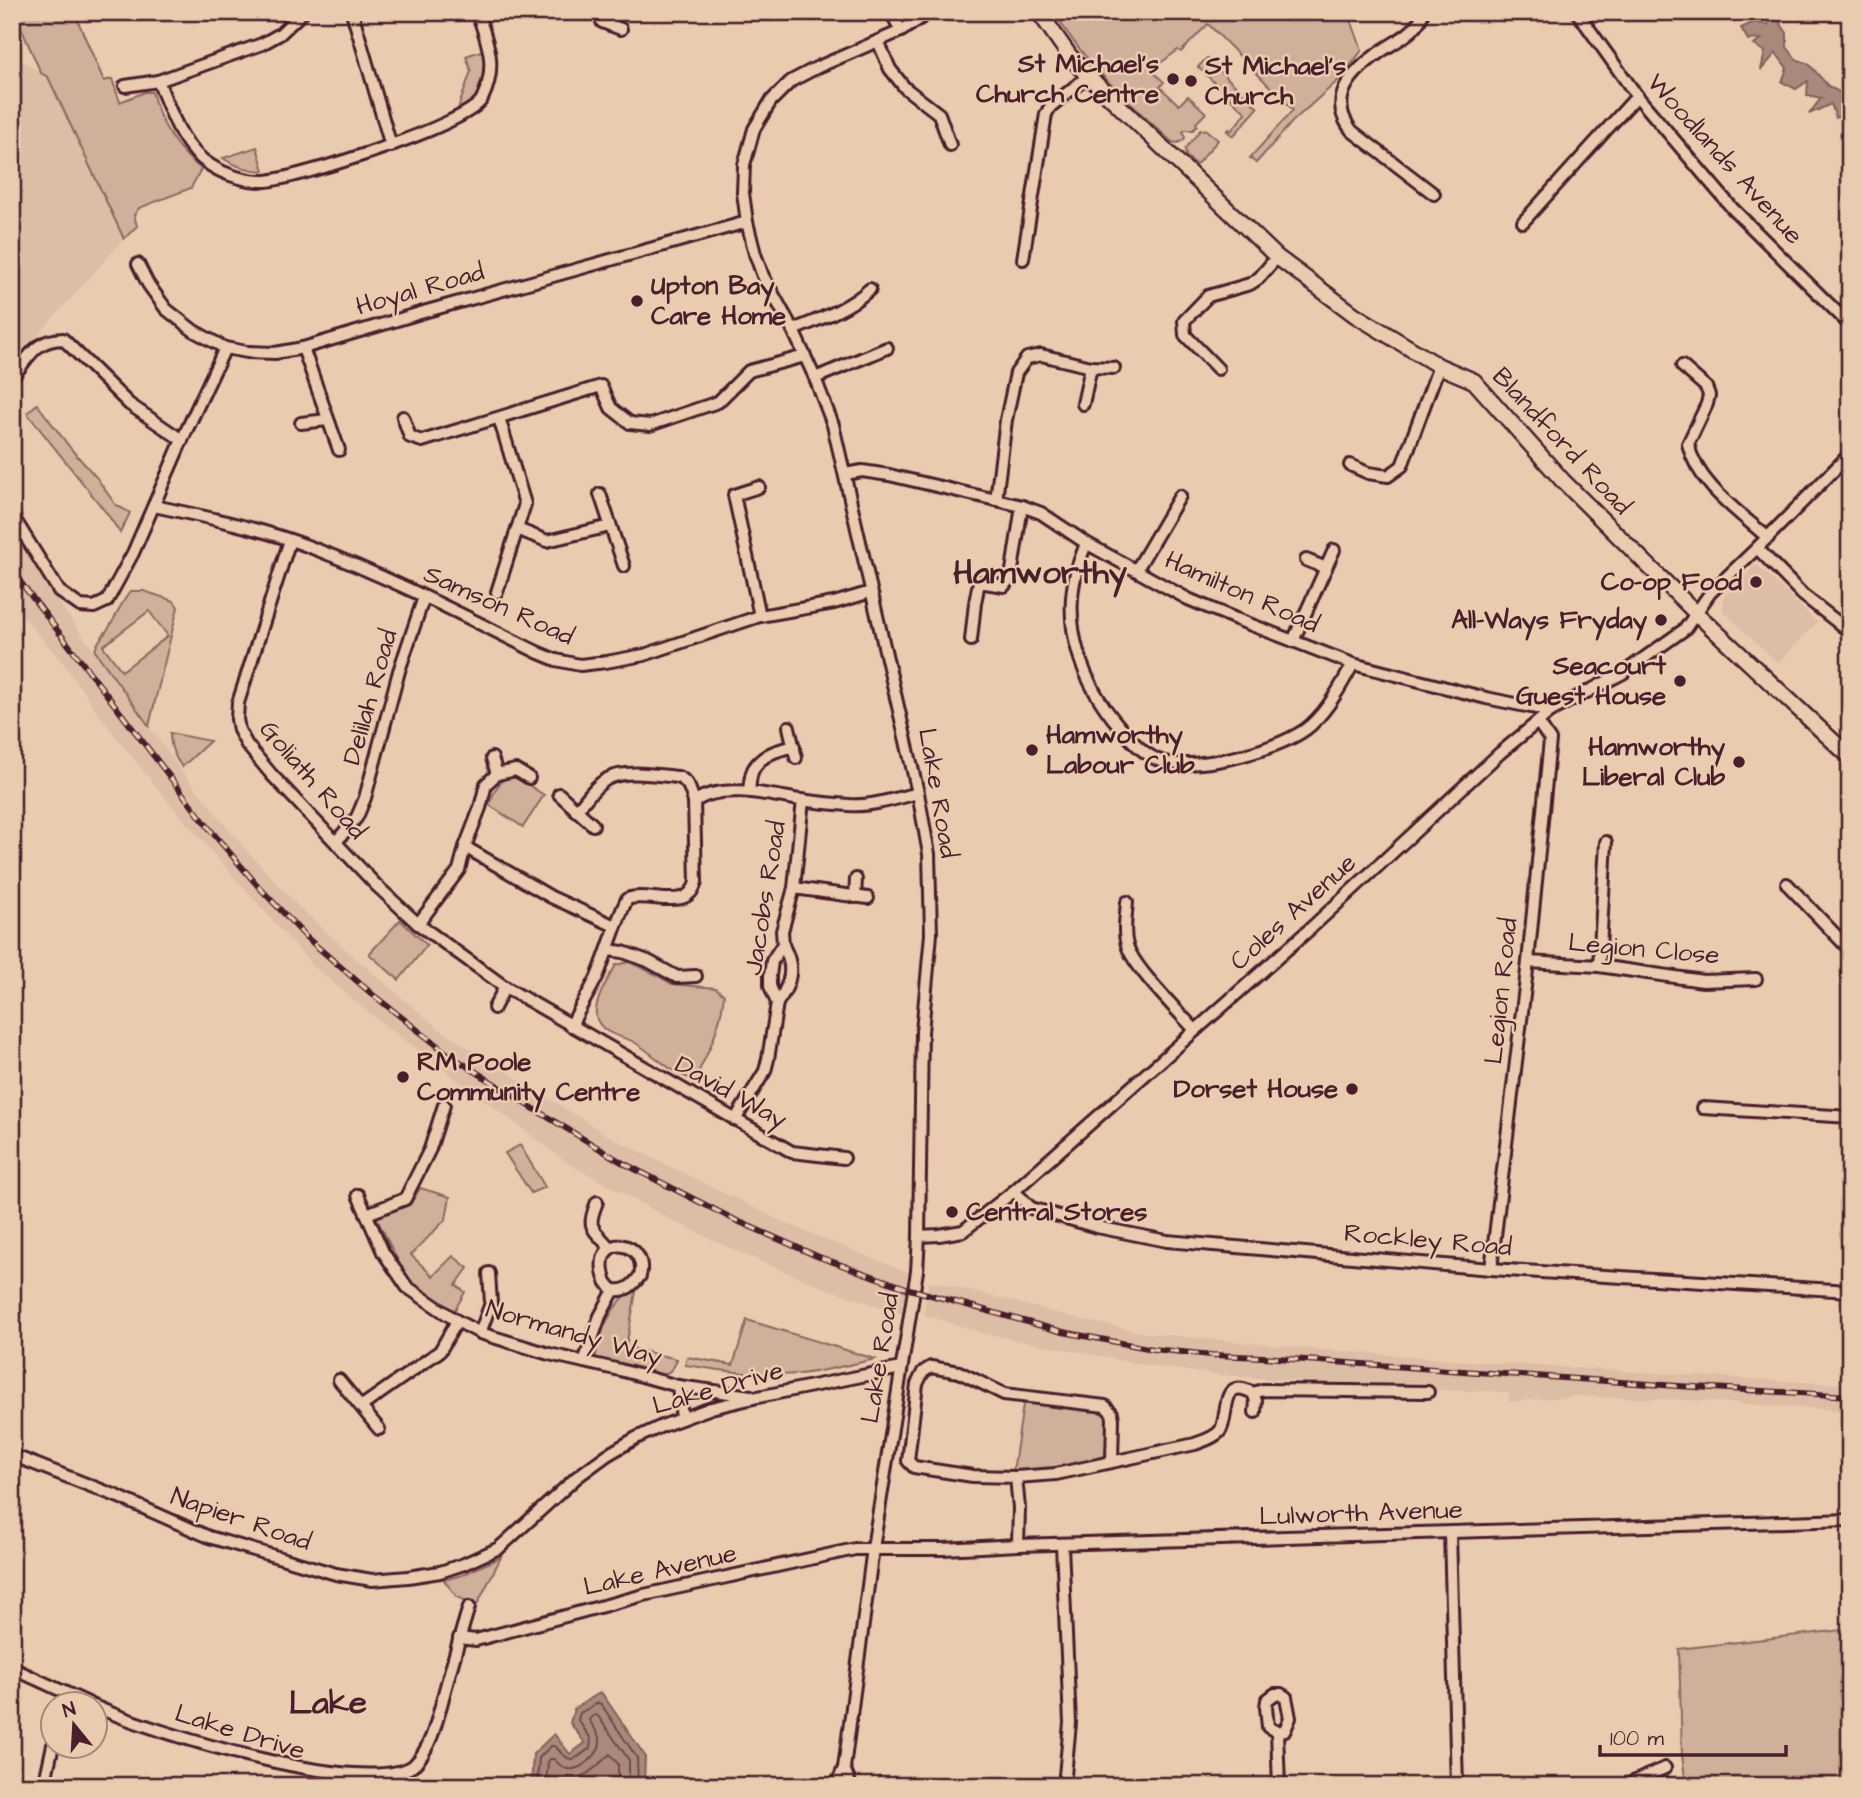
<svg xmlns="http://www.w3.org/2000/svg" width="1862" height="1798" font-family="'Architects Daughter',sans-serif">
<style>
.built{fill:#dcbda5}
.green{fill:#cfb09a;stroke:#8c6862;stroke-width:2;fill-rule:evenodd}
.water{fill:#aa887b;stroke:#845e5b;stroke-width:2}
.lines{fill:none;stroke-linecap:round;stroke-linejoin:round}
.shore{stroke:#70494b;stroke-width:2}
.minor-casing{stroke:#4a1f2b;stroke-width:16}
.secondary-casing{stroke:#4a1f2b;stroke-width:19}
.minor{stroke:#e9ccb0;stroke-width:10}
.secondary{stroke:#e9ccb0;stroke-width:14}
.rail-casing{stroke:#4a1f2b;stroke-width:6}
.rail{stroke:#e9ccb0;stroke-width:3.5;stroke-dasharray:10;stroke-linecap:butt}
.poi-dot{fill:#4a1f2b;stroke:#e9ccb0;stroke-width:2.5}
.labels{text-anchor:middle;dominant-baseline:central;stroke-width:5;stroke-linejoin:round;paint-order:stroke}
.poi-label{font-size:26px;font-weight:bold;fill:#4a1f2b;stroke:#e9ccb0;text-anchor:end}
.street-label{font-size:26px;fill:#4a1f2b;stroke:#e9ccb0}
.district-label{font-size:33px;font-weight:bold;fill:#4a1f2b;stroke:#e9ccb0}
</style>
<rect width="100%" height="100%" fill="#e9ccb0"/>
<filter id="ink" filterUnits="userSpaceOnUse"><feTurbulence type="fractalNoise" baseFrequency=".0143" numOctaves="2"/><feDisplacementMap in="SourceGraphic" scale="14" xChannelSelector="R" yChannelSelector="G"/><feConvolveMatrix kernelMatrix="1 2 1 2 8 2 1 2 1" color-interpolation-filters="sRGB"/></filter>
<g filter="url(#ink)">
<!-- built -->
<g class="built">
<path d="M12 55 48 77 124 239 12 364Z"/>
<path d="M12 534 51 592 180 769 245 849 300 908 362 964 439 1029 612 1138 785 1223 907 1272 904 1315 825 1288 734 1250 673 1221 568 1163 379 1021 312 965 176 811 109 728 63 663 12 604Z"/>
<path d="M1756 564 1817 622 1778 663 1723 611 1724 596Z"/>
<path d="M929 1282 940 1283 1084 1320 1145 1333 1313 1349 1510 1364 1850 1385V1411L1687 1400 1576 1396 1509 1402 1508 1392 1440 1390 1242 1377 1194 1372 1134 1363 983 1333 924 1315Z"/>
</g>
<!-- green -->
<g class="green">
<path d="M14 12H74L104 81 112 79 120 102 145 92H152C160 123 175 149 201 169L191 188 139 208 134 215 137 226 124 239 48 77 41 73Z"/>
<path d="M1054 12H1348L1362 50 1342 77 1293 121 1256 163 1250 158 1293 110 1208 24 1181 52 1178 50 1151 70 1164 82 1160 87 1179 105 1188 96 1206 113 1196 123 1197 125 1193 130H1185L1183 132 1185 138C1181 142 1178 144 1172 142 1127 100 1086 66 1054 12Z"/>
<path d="M490 48 480 102 454 120 471 71 466 56Z"/>
<path d="M1207 58 1258 108 1233 136 1227 131 1229 129 1231 131 1246 113 1198 67Z"/>
<path d="M1201 129 1203 131 1205 129 1218 140 1196 165 1186 156 1185 149Z"/>
<path d="M257 147 264 171C249 170 235 167 223 158Z"/>
<path d="M37 404 72 450 97 478 115 504 130 513 120 533 108 515 27 413Z"/>
<path d="M131 591H144L174 601 178 607 149 726 95 651C97 640 104 636 110 626 117 615 121 602 131 591ZM149 611 168 636 122 671 103 646Z"/>
<path d="M170 733 210 741 182 767C174 756 170 747 170 733Z"/>
<path d="M510 776 519 779 544 795 523 827 489 805C494 793 497 781 510 776Z"/>
<path d="M400 920 427 945 399 980 369 954Z"/>
<path d="M629 962 653 973 672 984 716 988 724 995C721 1026 709 1051 695 1079 675 1078 652 1052 634 1042 624 1037 613 1036 604 1029 601 1026 596 1020 596 1015 594 1001 609 977 616 965Z"/>
<path d="M520 1145 545 1187 531 1193 505 1153Z"/>
<path d="M420 1188 450 1197 446 1219 411 1255 433 1276 453 1256 468 1268 456 1285 465 1292 453 1313 421 1292 405 1275 377 1219 380 1214 410 1205Z"/>
<path d="M637 1286 626 1347 677 1359C674 1369 670 1372 661 1376L595 1360C600 1330 611 1304 637 1286Z"/>
<path d="M747 1320 875 1359C850 1365 825 1371 800 1374 761 1377 724 1371 685 1365L687 1357 733 1365Z"/>
<path d="M1024 1398 1098 1407 1106 1414 1108 1418 1105 1456C1085 1471 1038 1471 1013 1472Z"/>
<path d="M501 1557 477 1605 457 1597 444 1580 462 1575Z"/>
<path d="M1850 1629V1786H1686L1682 1755 1679 1649Z"/>
</g>
<!-- water -->
<g class="water">
<path d="M1769 12H1773L1787 33V47L1796 59 1809 64 1828 86 1850 98V124L1849 125V110L1836 118 1831 104 1809 114 1821 98 1807 95 1808 81 1796 89 1782 82 1787 68 1776 53 1761 70 1765 52 1754 45 1761 39 1748 40 1741 28 1754 22 1768 25Z"/>
<path d="M601 1692 645 1756 644 1786H531L533 1754 554 1734 570 1754 585 1743 570 1723 574 1709Z"/>
</g>
<g class="lines">
<!-- shore -->
<g class="shore">
<path d="M537 1786 539 1758 551 1746H555C570 1764 572 1762 590 1748L591 1739 578 1720 580 1713 598 1703 601 1704 637 1758 638 1786"/>
<path d="M546 1786 548 1762 550 1759H554C558 1764 562 1768 568 1769 581 1771 601 1754 600 1741 599 1733 593 1727 589 1720L590 1718 595 1715 598 1716 629 1760V1786"/>
<path d="M556 1786 559 1778C585 1782 592 1770 610 1754L618 1764V1786"/>
</g>
<defs>
<g id="minor">
<path d="M352 12 391 146"/>
<path d="M891 12 901 31"/>
<path d="M1423 12C1418 34 1392 42 1376 55 1350 74 1327 100 1352 131L1434 194"/>
<path d="M1577 12 1637 96 1733 209 1850 325"/>
<path d="M602 22 621 29"/>
<path d="M610 25 616 12"/>
<path d="M878 41 890 69 905 88 939 114 950 145"/>
<path d="M158 81C171 111 181 147 210 165 225 175 248 182 266 181 299 178 468 125 482 99 498 67 488 43 477 12"/>
<path d="M125 86 158 81 262 44 280 34 303 12"/>
<path d="M1523 222 1637 96"/>
<path d="M1023 259 1046 114 1050 107 1088 76"/>
<path d="M138 264 148 284 166 309 194 331 225 348 247 352 275 353 303 348 427 311 747 222"/>
<path d="M793 330C820 319 848 309 870 289"/>
<path d="M303 348 339 450"/>
<path d="M1682 366 1706 387 1709 395 1707 404 1688 444C1697 484 1739 512 1768 538"/>
<path d="M1218 369 1185 335 1184 321 1208 296 1250 284 1259 278 1277 257"/>
<path d="M12 377C30 357 34 340 63 339L129 404 182 440"/>
<path d="M815 378 887 348"/>
<path d="M1083 404 1091 367"/>
<path d="M403 417 410 437 422 441 601 386 611 408 630 423 650 425 718 402 749 371 805 356"/>
<path d="M301 423 327 420"/>
<path d="M1350 465 1368 473 1388 476 1402 466 1439 366"/>
<path d="M845 474 862 471 889 475 1022 506 1041 513 1086 543 1188 599 1236 619 1353 664 1486 698 1551 711"/>
<path d="M759 487 734 495 760 616"/>
<path d="M600 494 624 566"/>
<path d="M996 500 1006 420 1016 373 1027 358 1041 355 1091 367 1114 368"/>
<path d="M154 506C206 517 260 528 310 547 389 577 464 616 539 653L556 660 580 665 606 662 644 655 760 616 834 603 871 592"/>
<path d="M12 515 59 591 80 606 94 607 107 601 133 553 182 440 225 348"/>
<path d="M517 529 547 541 610 526"/>
<path d="M290 540 238 703 237 719 239 730 247 745 271 774 376 885 418 924 505 987 792 1152 844 1158"/>
<path d="M1086 543C1083 553 1078 563 1076 573 1062 629 1083 684 1119 726 1131 740 1145 757 1164 762 1199 771 1285 749 1311 725 1329 708 1341 686 1353 664"/>
<path d="M1757 548 1803 595 1850 632"/>
<path d="M1306 560 1326 568"/>
<path d="M1137 569 1180 496"/>
<path d="M497 592 525 504 499 418"/>
<path d="M971 640 975 603 979 582 1004 586 1011 577 1022 506"/>
<path d="M1293 641 1334 550"/>
<path d="M789 727 796 758"/>
<path d="M492 758 497 774"/>
<path d="M749 791C750 784 750 774 754 768 762 755 779 749 794 747"/>
<path d="M559 794 593 825"/>
<path d="M576 811C586 800 594 786 607 779 624 769 658 775 678 777 689 781 691 792 694 802"/>
<path d="M336 842 357 817 365 798 399 671 424 597"/>
<path d="M465 847 551 897 615 926"/>
<path d="M1787 884 1850 950"/>
<path d="M794 888 868 898"/>
<path d="M855 897 856 879"/>
<path d="M1127 902C1126 916 1123 932 1127 945 1133 967 1178 1011 1195 1030"/>
<path d="M418 924 459 870 465 847 480 808 486 784 497 774 516 770 529 778"/>
<path d="M608 950 623 952 648 961 677 977 696 976"/>
<path d="M1528 962 1599 966 1703 981 1756 979"/>
<path d="M1599 966 1606 842"/>
<path d="M777 1003C786 991 793 975 789 960 788 954 784 949 783 944"/>
<path d="M494 1008 505 987"/>
<path d="M571 1026C579 1009 589 993 597 977 608 951 615 924 627 899 650 891 688 913 696 882L694 802C721 782 770 795 800 800 816 802 833 804 849 805 870 807 898 798 918 793"/>
<path d="M1703 1108 1850 1117"/>
<path d="M735 1120 765 1071 768 1059 777 1003 770 986V976L772 961 783 944 782 931 794 888 803 800"/>
<path d="M1014 1191 1031 1208 1097 1227 1167 1241 1491 1269 1850 1291"/>
<path d="M358 1195 383 1252 407 1287 457 1321 480 1333 549 1354 620 1370 678 1386 751 1396"/>
<path d="M597 1202C586 1229 592 1227 610 1248"/>
<path d="M367 1214 405 1199 430 1149 444 1105"/>
<path d="M919 1236 939 1235 963 1231 1014 1191 1311 928 1500 753 1551 711 1623 673 1685 629 1710 593 1757 548 1850 454"/>
<path d="M1491 1269 1528 962 1550 740 1538 722"/>
<path d="M480 1333 491 1303 489 1273"/>
<path d="M584 1362 600 1316 614 1290C607 1285 604 1280 603 1271 597 1232 649 1241 640 1276 633 1285 626 1292 614 1290"/>
<path d="M339 1380 379 1429"/>
<path d="M678 1386 682 1418"/>
<path d="M1253 1393 1263 1390 1428 1392"/>
<path d="M362 1406 440 1351 457 1321"/>
<path d="M12 1455 119 1497 209 1537 336 1574 372 1580 408 1577 440 1572 464 1564 499 1548 577 1477 607 1455 636 1438 662 1426 711 1408 758 1397 901 1368"/>
<path d="M1112 1462 1113 1419 1112 1413 1105 1406 1004 1394 959 1372 931 1367 923 1372 917 1384 908 1461 914 1467 973 1476 1016 1477 1043 1475 1056 1474 1195 1444C1203 1441 1214 1438 1220 1431 1230 1416 1219 1375 1253 1393L1256 1401 1255 1412"/>
<path d="M1016 1477 1019 1508 1018 1545"/>
<path d="M1450 1533 1457 1786"/>
<path d="M1062 1545 1070 1723 1064 1786"/>
<path d="M459 1638 476 1640 644 1595 855 1549H943L1018 1545 1850 1520"/>
<path d="M12 1668 88 1703"/>
<path d="M1275 1694H1281L1286 1697 1290 1718 1285 1730 1277 1732 1268 1727 1266 1707 1267 1700Z"/>
<path d="M94 1706C152 1732 363 1798 413 1766 434 1746 439 1710 447 1683 454 1658 461 1632 469 1607"/>
<path d="M1277 1732 1279 1786"/>
<path d="M844 1768 851 1786"/>
<path d="M44 1786 53 1745"/>
<path d="M836 1786 844 1768 873 1548 917 1271 919 1236 922 1032 931 934 929 854 918 793 833 425 815 378 793 330 763 276 755 254 747 222 743 193 744 165 754 129 771 101 791 81 818 67 901 31 930 12"/>
<path d="M1624 1786 1665 1768"/>
</g>
<path id="secondary" d="M1039 12 1069 55 1088 76 1277 257 1355 315 1439 366 1474 381 1563 481 1697 614 1850 757"/>
</defs>
<!-- minor casing -->
<use href="#minor" class="minor-casing"/>
<!-- secondary casing -->
<use href="#secondary" class="secondary-casing"/>
<!-- minor -->
<use href="#minor" class="minor"/>
<!-- secondary -->
<use href="#secondary" class="secondary"/>
<defs>
<path id="rail" d="M12 571 212 832 258 886 306 937 372 994 448 1054 531 1107 623 1163 735 1220 819 1257 906 1288 1063 1332 1153 1349 1211 1355 1263 1357 1678 1386 1850 1396"/>
</defs>
<!-- rail casing -->
<use href="#rail" class="rail-casing"/>
<!-- rail -->
<use href="#rail" class="rail"/>
</g>
</g>
<!-- markers -->
<g class="poi-dot">
<circle cx="1173" cy="79" r="7"/>
<circle cx="1191" cy="81" r="7"/>
<circle cx="637" cy="301" r="7"/>
<circle cx="1756" cy="582" r="7"/>
<circle cx="1661" cy="620" r="7"/>
<circle cx="1680" cy="681" r="7"/>
<circle cx="1032" cy="750" r="7"/>
<circle cx="1739" cy="762" r="7"/>
<circle cx="403" cy="1077" r="7"/>
<circle cx="1352" cy="1089" r="7"/>
<circle cx="952" cy="1212" r="7"/>
</g>
<g class="labels">
<!-- poi labels -->
<g class="poi-label">
<text x="1159" y="64">St Michael's<tspan x="1159" dy="30">Church Centre</tspan></text>
<text x="1205" y="66" text-anchor="start">St Michael's<tspan x="1205" dy="30">Church</tspan></text>
<text x="651" y="286" text-anchor="start">Upton Bay<tspan x="651" dy="30">Care Home</tspan></text>
<text x="1742" y="582">Co-op Food</text>
<text x="1647" y="620">All-Ways Fryday</text>
<text x="1666" y="666">Seacourt<tspan x="1666" dy="30">Guest House</tspan></text>
<text x="1046" y="735" text-anchor="start">Hamworthy<tspan x="1046" dy="30">Labour Club</tspan></text>
<text x="1725" y="747">Hamworthy<tspan x="1725" dy="30">Liberal Club</tspan></text>
<text x="417" y="1062" text-anchor="start">RM Poole<tspan x="417" dy="30">Community Centre</tspan></text>
<text x="1338" y="1089">Dorset House</text>
<text x="966" y="1212" text-anchor="start">Central Stores</text>
</g>
<!-- street labels -->
<g class="street-label">
<text transform="translate(1725 159) rotate(48)">Woodlands Avenue</text>
<text transform="translate(420 289) rotate(-16)">Hoyal Road</text>
<text transform="translate(1562 441) rotate(47)">Blandford Road</text>
<text transform="translate(1242 592) rotate(24)">Hamilton Road</text>
<text transform="translate(499 605) rotate(24)">Samson Road</text>
<text transform="translate(370 697) rotate(-74)">Delilah Road</text>
<text transform="translate(313 780) rotate(49)">Goliath Road</text>
<text transform="translate(938 793) rotate(80)">Lake Road</text>
<text transform="translate(765 898) rotate(-81)">Jacobs Road</text>
<text transform="translate(1293 912) rotate(-42)">Coles Avenue</text>
<text transform="translate(1644 949) rotate(5)">Legion Close</text>
<text transform="translate(1501 991) rotate(-84)">Legion Road</text>
<text transform="translate(731 1092) rotate(29)">David Way</text>
<text transform="translate(1428 1240) rotate(5)">Rockley Road</text>
<text transform="translate(574 1333) rotate(16)">Normandy Way</text>
<text transform="translate(880 1358) rotate(-81)">Lake Road</text>
<text transform="translate(718 1388) rotate(-16)">Lake Drive</text>
<text transform="translate(1361 1513) rotate(-2)">Lulworth Avenue</text>
<text transform="translate(241 1519) rotate(19)">Napier Road</text>
<text transform="translate(660 1570) rotate(-13)">Lake Avenue</text>
<text transform="translate(240 1732) rotate(17)">Lake Drive</text>
</g>
<!-- district labels -->
<g class="district-label">
<text x="1040" y="573">Hamworthy</text>
<text x="328" y="1703">Lake</text>
</g>
</g>
<!-- margin -->
<rect width="1862" height="1798" fill="none" stroke="#e9ccb0" stroke-width="42"/>
<rect x="21" y="21" width="1820" height="1756" fill="none" stroke="#4a1f2b" stroke-width="2.5" filter="url(#ink)"/>
<!-- north arrow -->
<g transform="translate(74 1725) rotate(342)"><circle r="33" fill="#e9ccb0" stroke="#a9877b" stroke-width="2"/>
<path d="M0-5L12 26L0 18L-12 26Z" fill="#4a1f2b"/>
<text y="-10" font-size="19" font-weight="bold" text-anchor="middle" fill="#4a1f2b">N</text>
</g>
<!-- scale -->
<path d="M1600 1745v10h186v-10" fill="none" stroke="#4a1f2b" stroke-width="3.5"/>
<text x="1610" y="1745" font-size="21" fill="#4a1f2b" stroke="#e9ccb0" stroke-width="5" paint-order="stroke">100 m</text>
</svg>
